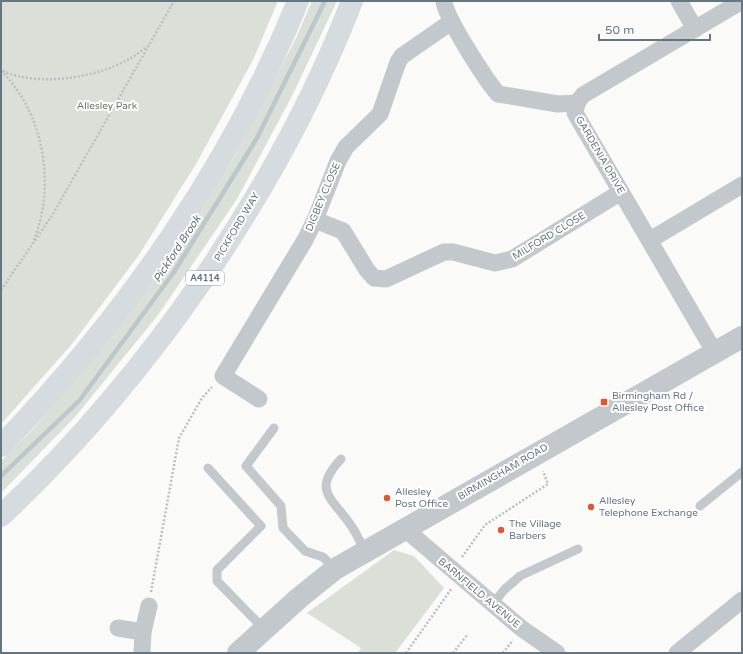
<svg xmlns="http://www.w3.org/2000/svg" width="743" height="654" font-family="'Varela Round',sans-serif">
<style>
.green{fill:#dadfd7}
.lines{fill:none;stroke-linecap:round;stroke-linejoin:round}
.stream{stroke:#bbc7cb;stroke-width:4.5}
.path{stroke:#bbbfc2;stroke-width:2.5;stroke-dasharray:2 2;stroke-linecap:butt}
.service{stroke:#c3c8cc;stroke-width:9}
.minor{stroke:#c3c8cc;stroke-width:17}
.tertiary{stroke:#c3c8cc;stroke-width:22}
.trunk{stroke:#d6dbdf;stroke-width:22}
.poi-dot{fill:#e4572e;stroke:#fff;stroke-width:1.5}
.labels{text-anchor:middle;dominant-baseline:central;stroke-width:4;stroke-linejoin:round;paint-order:stroke}
.shield{fill:#fff;stroke:#939fa8;stroke-width:1}
.shield-label{font-size:9px;font-weight:bold;fill:#657683}
.park-label{font-size:10px;fill:#687a64;stroke:#fff}
.street-label{font-size:10px;fill:#657683;stroke:#fff}
.poi-label{font-size:10px;fill:#657683;stroke:#fff;text-anchor:start}
.water-label{font-size:11px;font-style:italic;fill:#60757c;stroke:#fff}
</style>
<rect width="100%" height="100%" fill="#fafaf8"/>
<!-- green -->
<g class="green">
<path d="M1 1H278L253 60 196 164 139 255 72 344 1 424Z"/>
<path d="M312 1H337L292 96 237 199 158 315 75 417 1 493V461L32 430 91 361 175 254 235 156 296 38Z"/>
<path d="M394 550 414 556 444 588 395 653H358L361 648 307 613Z"/>
</g>
<g class="lines">
<!-- stream -->
<path class="stream" d="M1 476 79 401 174 272 257 138 325 1"/>
<!-- path -->
<g class="path">
<path d="M1 71C44 113 56 185 34 240"/>
<path d="M3 71C42 89 116 76 147 46"/>
<path d="M1 290 53 214 174 1"/>
<path d="M462 557 485 525 548 484 543 471"/>
<path d="M151 592 179 438 202 398 212 387"/>
<path d="M406 653 452 588"/>
<path d="M453 653 468 634"/>
<path d="M503 653 513 640"/>
</g>
<!-- service -->
<g class="service">
<path d="M274 428 246 466 281 506 283 528 305 551 323 557 335 569"/>
<path d="M341 459C312 490 331 497 350 524 356 532 360 542 365 551"/>
<path d="M208 468 261 526 217 570V581L264 629"/>
<path d="M700 506 742 472"/>
<path d="M493 604 504 590 520 576 578 549"/>
</g>
<!-- minor -->
<g class="minor">
<path d="M444 1C445 17 486 80 498 94L558 104 577 103"/>
<path d="M679 1 695 29"/>
<path d="M315 220 343 231 367 270 374 278 386 279 444 252H453L495 263 512 259 621 192"/>
<path d="M650 240 742 185"/>
<path d="M715 353 575 113 577 103 583 95 742 1"/>
<path d="M259 399 223 376 305 240 315 220 338 161 346 147 380 114 398 62 402 56 451 22"/>
<path d="M405 529 521 628 557 653"/>
<path d="M118 628 143 632"/>
<path d="M142 653 143 632 149 606"/>
<path d="M677 653 742 600"/>
</g>
<!-- tertiary -->
<path class="tertiary" d="M238 653 299 598 335 569 742 337"/>
<!-- trunk -->
<g class="trunk">
<path d="M1 446C124 318 231 167 298 1"/>
<path d="M1 516C148 378 279 190 352 1"/>
</g>
</g>
<!-- markers -->
<g class="poi-dot">
<rect x="600" y="398" width="8" height="8" rx="2"/>
<circle cx="387" cy="498" r="4"/>
<circle cx="591" cy="507" r="4"/>
<circle cx="501" cy="530" r="4"/>
</g>
<g class="labels">
<!-- shield labels -->
<rect class="shield" x="186" y="271" width="38" height="14" rx="3"/>
<g class="shield-label">
<text x="205" y="278">A4114</text>
</g>
<!-- park labels -->
<g class="park-label">
<text x="107" y="106">Allesley Park</text>
</g>
<!-- street labels -->
<g class="street-label">
<text transform="translate(600 155) rotate(60)">GARDENIA DRIVE</text>
<text transform="translate(323 197) rotate(-67)">DIGBEY CLOSE</text>
<text transform="translate(237 227) rotate(-59)">PICKFORD WAY</text>
<text transform="translate(549 236) rotate(-31)">MILFORD CLOSE</text>
<text transform="translate(503 472) rotate(-30)">BIRMINGHAM ROAD</text>
<text transform="translate(479 593) rotate(40)">BARNFIELD AVENUE</text>
</g>
<!-- poi labels -->
<g class="poi-label">
<text x="612" y="396">Birmingham Rd /<tspan x="612" dy="12">Allesley Post Office</tspan></text>
<text x="395" y="492">Allesley<tspan x="395" dy="12">Post Office</tspan></text>
<text x="599" y="501">Allesley<tspan x="599" dy="12">Telephone Exchange</tspan></text>
<text x="509" y="524">The Village<tspan x="509" dy="12">Barbers</tspan></text>
</g>
<!-- water labels -->
<g class="water-label">
<text transform="translate(177 249) rotate(-57)">Pickford Brook</text>
</g>
</g>
<!-- border -->
<rect width="743" height="654" fill="none" stroke="#657683" stroke-width="4"/>
<!-- scale -->
<path d="M599 34v6h111v-6" fill="none" stroke="#657683" stroke-width="2"/>
<text x="605" y="34" font-size="12" fill="#657683" stroke="#ffffff" stroke-width="3" paint-order="stroke">50 m</text>
</svg>
